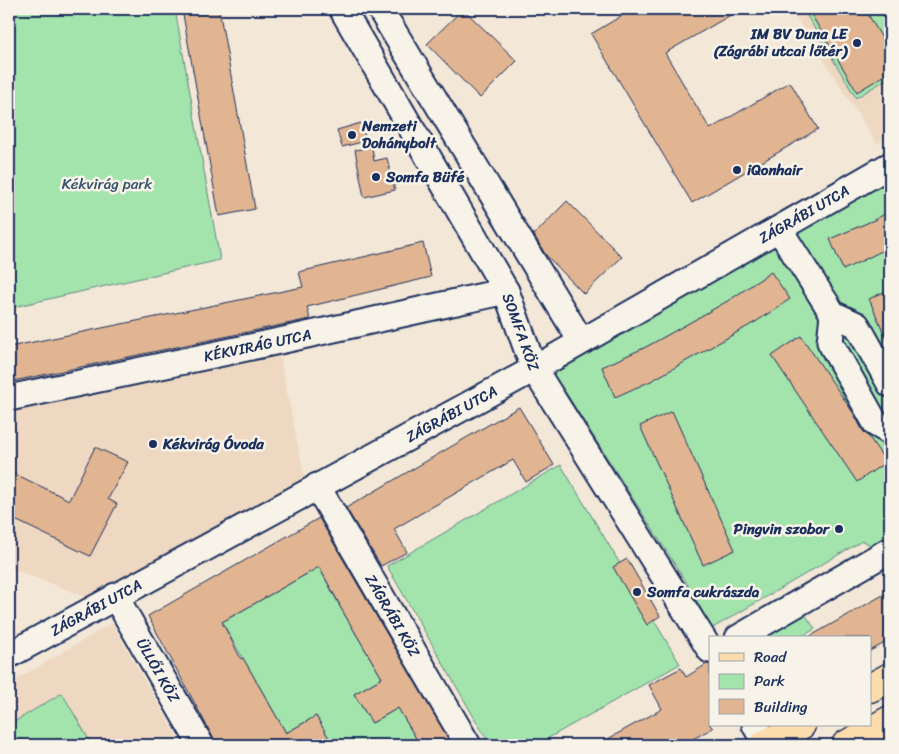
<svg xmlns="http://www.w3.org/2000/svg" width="899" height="754" font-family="Sriracha,sans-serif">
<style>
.built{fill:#eed8c2}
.green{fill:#a3e3ac;stroke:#5f8985}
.building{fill:#e1b591;stroke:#1b2f5e}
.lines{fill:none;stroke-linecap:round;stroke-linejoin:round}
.minor-casing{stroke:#1b2f5e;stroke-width:29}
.primary-casing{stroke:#1b2f5e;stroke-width:31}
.minor{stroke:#f7f3e8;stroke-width:25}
.primary{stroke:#fcdcac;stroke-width:28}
.poi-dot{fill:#1b2f5e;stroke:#f7f3e8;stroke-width:2}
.labels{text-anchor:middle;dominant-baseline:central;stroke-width:5;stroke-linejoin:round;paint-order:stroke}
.poi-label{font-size:15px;font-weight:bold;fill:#1b2f5e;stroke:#f7f3e8;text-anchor:start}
.park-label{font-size:15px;fill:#36536e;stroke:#f7f3e8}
.street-label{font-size:15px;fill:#1b2f5e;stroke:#f7f3e8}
</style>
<rect width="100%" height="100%" fill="#f3e7d7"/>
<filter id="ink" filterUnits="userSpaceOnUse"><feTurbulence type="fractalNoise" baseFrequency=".02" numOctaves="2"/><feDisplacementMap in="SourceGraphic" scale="10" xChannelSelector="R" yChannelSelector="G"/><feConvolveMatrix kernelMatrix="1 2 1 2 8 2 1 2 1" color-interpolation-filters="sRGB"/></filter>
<g filter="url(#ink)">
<!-- built -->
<g class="built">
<path d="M791 9H890V136L877 144Z"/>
<path d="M278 348 306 485 97 601 9 568V404Z"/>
<path d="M112 623 182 745H9V684Z"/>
</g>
<!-- green -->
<g class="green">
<path d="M9 9H175L220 260 9 308Z"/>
<path d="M803 9H890V77L856 98Z"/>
<path d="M890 178V538L875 547 862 541 711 629 693 593 566 393 548 368 740 261 812 224Z"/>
<path d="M561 465 680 664 536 745H490L387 566Z"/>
<path d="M319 567 339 605 382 678 354 694 372 723 398 708 420 745H333L316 716 286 733 222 622Z"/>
<path d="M803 611 815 629 799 638H758Z"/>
<path d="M62 693 92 745H16L9 734V725Z"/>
</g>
<!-- building -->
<g class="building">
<path d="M182 9H219L255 209 219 216Z"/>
<path d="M463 9 517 61 480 98 427 44Z"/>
<path d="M633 9H741L665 53 710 129 790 82 818 129 692 203 591 34Z"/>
<path d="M808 9H865L890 52V72L857 92Z"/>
<path d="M361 123 366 141 342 147 337 130Z"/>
<path d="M372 147 374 161 387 158 395 190 364 197 355 150Z"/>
<path d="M567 201 622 257 584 294 545 254 534 235Z"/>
<path d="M890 211V247L843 270 830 239 874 220Z"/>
<path d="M423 243 431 277 307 307 310 319 9 382V347L303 287 299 272Z"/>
<path d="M771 272 790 299 757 321 651 381 615 397 602 367 646 347 689 323 731 299Z"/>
<path d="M890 289V347L869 299Z"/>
<path d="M801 336 854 414 863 431 869 437 886 462 857 482 772 356Z"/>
<path d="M519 407 554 465 526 482 513 460 394 529 407 552 381 566 346 508Z"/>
<path d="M672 411 735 550 703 565 640 426Z"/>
<path d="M95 447 128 462 108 499 117 504 90 556 9 517V471L69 500Z"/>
<path d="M319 518 452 745H420L398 708 372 723 354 694 382 678 339 605H340L319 567 222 622 241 659 243 658 286 733 316 716 333 745H217L148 616Z"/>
<path d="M627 559 660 616 647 625 613 567Z"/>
<path d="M890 591V640L870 651V638H807Z"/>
<path d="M707 664H710V725L713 728 682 745H597L662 709 649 685 681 668 686 677Z"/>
</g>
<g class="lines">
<defs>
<g id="minor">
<path id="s1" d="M342 9 506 291 534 369 710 650"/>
<path d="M380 9 581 341"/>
<path d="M779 229 833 314 857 325 890 384"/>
<path d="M833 314 830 342 876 424 890 432"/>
<path id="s2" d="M9 398 284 340 506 291"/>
<path id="s3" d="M317 486 468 745"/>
<path id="s4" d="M115 596 201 745"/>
<path d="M738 638 890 550"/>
<path id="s5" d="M9 655 534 369 890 165"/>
<path d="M755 725 766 744"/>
</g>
<g id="primary">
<path d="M870 688 890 677"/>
<path d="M764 745 801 725"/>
<path d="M846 745 890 720"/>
</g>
</defs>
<!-- minor casing -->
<use href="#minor" class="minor-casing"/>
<!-- primary casing -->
<use href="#primary" class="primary-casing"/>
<!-- minor -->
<use href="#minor" class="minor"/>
<!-- primary -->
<use href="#primary" class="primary"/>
</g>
</g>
<!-- markers -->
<g class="poi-dot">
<circle cx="857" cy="43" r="5"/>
<circle cx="352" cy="135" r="5"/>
<circle cx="737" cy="170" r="5"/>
<circle cx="376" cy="177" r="5"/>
<circle cx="153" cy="444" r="5"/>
<circle cx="839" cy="529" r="5"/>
<circle cx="637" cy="592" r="5"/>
</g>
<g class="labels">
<!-- poi labels -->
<g class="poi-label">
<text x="847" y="34" text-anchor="end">IM BV Duna LE<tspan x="847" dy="17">(Zágrábi utcai lőtér)</tspan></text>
<text x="362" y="126">Nemzeti<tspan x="362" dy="17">Dohánybolt</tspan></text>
<text x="747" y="170">iQonhair</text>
<text x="386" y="177">Somfa Büfé</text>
<text x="163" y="444">Kékvirág Óvoda</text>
<text x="829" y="529" text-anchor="end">Pingvin szobor</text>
<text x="647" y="592">Somfa cukrászda</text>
</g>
<!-- park labels -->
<g class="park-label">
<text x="107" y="184">Kékvirág park</text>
</g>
<!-- street labels -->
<g class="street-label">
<text stroke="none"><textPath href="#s5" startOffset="909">ZÁGRÁBI UTCA</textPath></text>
<text stroke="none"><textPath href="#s1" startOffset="370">SOMFA KÖZ</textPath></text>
<text stroke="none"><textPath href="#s2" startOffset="254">KÉKVIRÁG UTCA</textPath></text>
<text stroke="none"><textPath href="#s5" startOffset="504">ZÁGRÁBI UTCA</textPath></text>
<text stroke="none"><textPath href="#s5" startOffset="99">ZÁGRÁBI UTCA</textPath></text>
<text stroke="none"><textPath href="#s3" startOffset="150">ZÁGRÁBI KÖZ</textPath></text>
<text stroke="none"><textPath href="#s4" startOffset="86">ÜLLŐI KÖZ</textPath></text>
</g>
</g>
<!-- margin -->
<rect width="899" height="754" fill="none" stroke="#f7f3e8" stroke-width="30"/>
<rect x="15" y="15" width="869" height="724" fill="none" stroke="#1b2f5e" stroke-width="2" filter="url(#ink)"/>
<!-- legend -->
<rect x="709" y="636" width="162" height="90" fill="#f7f3e8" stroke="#9fa5b1"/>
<rect x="719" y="653" width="25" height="8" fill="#fcdcac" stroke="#9fa5b1"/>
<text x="754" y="662" font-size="15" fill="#1b2f5e">Road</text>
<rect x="719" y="674" width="25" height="15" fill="#a3e3ac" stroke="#9fa5b1"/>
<text x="754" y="686" font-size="15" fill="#1b2f5e">Park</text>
<rect x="719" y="699" width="25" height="15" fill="#e1b591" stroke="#9fa5b1"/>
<text x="754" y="712" font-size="15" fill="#1b2f5e">Building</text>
</svg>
